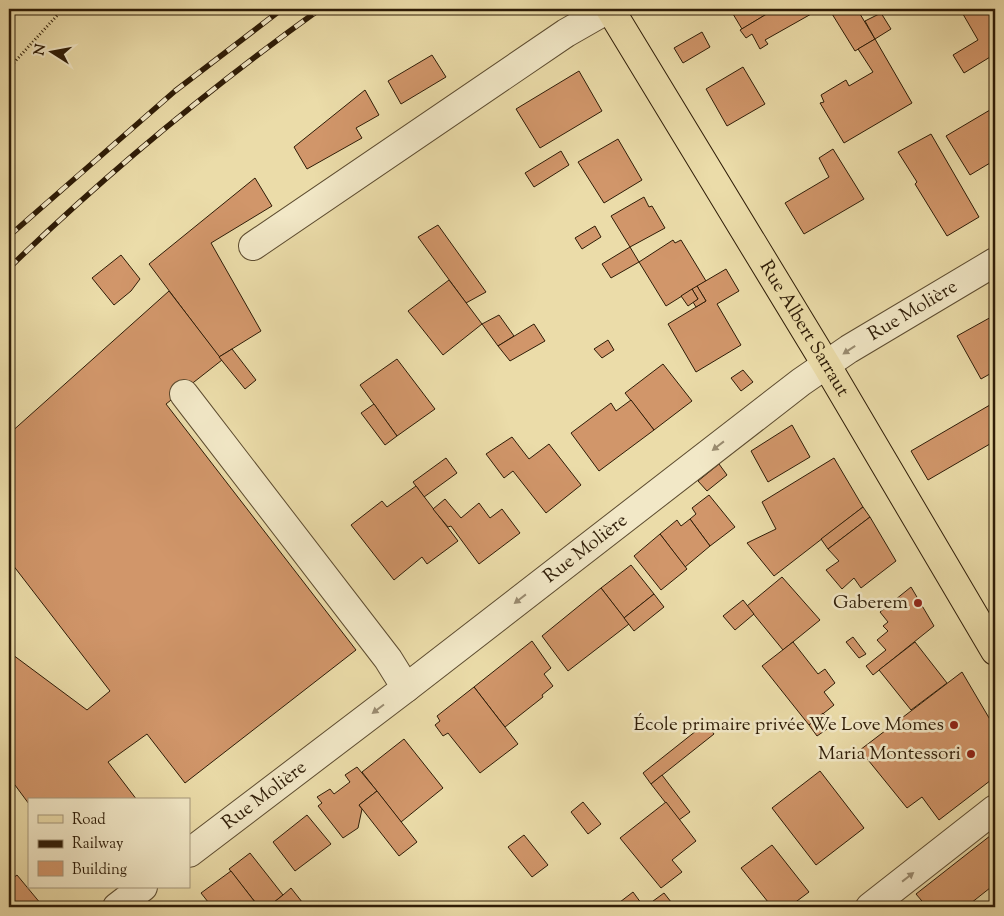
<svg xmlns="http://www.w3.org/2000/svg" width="1004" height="916" font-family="'Sorts Mill Goudy',serif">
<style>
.building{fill:#d1966a;stroke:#2e1c07}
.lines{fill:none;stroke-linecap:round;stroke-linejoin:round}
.minor-casing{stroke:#5d4c30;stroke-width:30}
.major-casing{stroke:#2e1c07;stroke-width:30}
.path{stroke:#2e1c07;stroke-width:3;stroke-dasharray:1 2.5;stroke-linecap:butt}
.minor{stroke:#f2e8c7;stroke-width:28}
.major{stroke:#ebdca9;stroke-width:28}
.rail-casing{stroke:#2e1c07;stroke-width:5.5}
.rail{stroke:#f2e8c7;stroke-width:4;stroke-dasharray:11;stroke-linecap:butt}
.oneway{fill:#9a8c71}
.poi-dot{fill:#8f2418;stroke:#f2e8c7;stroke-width:2}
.labels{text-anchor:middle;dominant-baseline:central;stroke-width:5;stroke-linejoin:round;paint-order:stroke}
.street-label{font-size:19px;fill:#2e1c07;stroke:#f2e8c7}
.poi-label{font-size:19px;fill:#2e1c07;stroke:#f2e8c7;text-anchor:end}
</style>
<rect width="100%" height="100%" fill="#ebdca9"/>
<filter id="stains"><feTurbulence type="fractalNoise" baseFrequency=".004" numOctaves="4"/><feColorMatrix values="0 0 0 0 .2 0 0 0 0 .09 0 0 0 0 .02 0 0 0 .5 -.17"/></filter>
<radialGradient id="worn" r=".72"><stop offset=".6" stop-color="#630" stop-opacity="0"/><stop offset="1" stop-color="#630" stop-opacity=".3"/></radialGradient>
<!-- building -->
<g class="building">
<path d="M730 9H775L742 29Z"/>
<path d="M775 9H820L765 40 768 44 760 49 752 34 746 38 740 30Z"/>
<path d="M829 9H857L875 39 855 51Z"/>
<path d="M960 9H995V54L964 73 953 55 978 40Z"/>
<path d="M881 13 891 29 875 39 865 21Z"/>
<path d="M702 32 710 47 683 63 674 48Z"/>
<path d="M875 39 912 103 844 143 820 103 824 102 821 95 846 80 849 86 873 72 858 49Z"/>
<path d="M432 55 446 77 401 104 388 81Z"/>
<path d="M743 67 765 104 727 126 706 89Z"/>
<path d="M579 71 602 111 540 148 516 109Z"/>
<path d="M365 90 379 115 356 128 362 138 307 169 294 147Z"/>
<path d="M995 107V160L970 175 946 136Z"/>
<path d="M931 134 979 217 947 236 915 184 917 182 898 152Z"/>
<path d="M618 139 642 180 604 203 578 162Z"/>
<path d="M833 149 864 199 804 234 785 203 829 177 819 158Z"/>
<path d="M561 151 569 165 534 187 525 173Z"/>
<path d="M255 178 272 206 211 243 261 331 219 357 149 264Z"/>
<path d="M644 197 649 207 652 206 665 228 630 247 611 216Z"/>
<path d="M438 225 486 292 466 303 418 237Z"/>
<path d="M595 226 601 237 582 249 575 238Z"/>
<path d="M673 240 675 243 681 240 706 281 666 306 639 262Z"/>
<path d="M630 247 639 262 611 278 602 264Z"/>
<path d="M121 255 140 279 131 291 114 305 92 278Z"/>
<path d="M726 269 739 291 717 304 741 345 696 372 668 324 706 301 697 286Z"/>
<path d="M449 280 482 324 443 355 408 311Z"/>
<path d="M697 286 706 301 696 307 693 302 698 299 692 289Z"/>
<path d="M692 289 698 299 688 306 681 296Z"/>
<path d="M169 291 222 360 166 404 356 650 185 783 147 734 108 762 137 800H29V804L9 777V652L87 710 110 691 9 560V434Z"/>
<path d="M499 315 514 336 498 346 482 324Z"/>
<path d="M993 316 995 371 981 379 957 336Z"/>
<path d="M534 324 545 341 510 361 498 346Z"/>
<path d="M608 340 614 350 602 358 594 349Z"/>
<path d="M232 349 256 380 245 389 219 357Z"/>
<path d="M397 359 435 409 397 436 360 385Z"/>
<path d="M663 364 692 401 654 430 625 393Z"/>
<path d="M743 370 753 382 741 391 731 378Z"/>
<path d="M631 400 654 430 599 471 571 433 611 403 616 411Z"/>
<path d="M995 402V441L928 480 911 451Z"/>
<path d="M374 404 397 436 385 445 361 413Z"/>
<path d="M792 425 810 457 768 482 751 451Z"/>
<path d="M512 437 529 459 549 444 581 485 546 513 513 471 504 478 486 454Z"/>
<path d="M446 458 457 473 424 497 413 482Z"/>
<path d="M834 458 863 507 774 576 747 543 776 529 762 502Z"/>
<path d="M719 464 727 475 707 491 698 481Z"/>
<path d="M416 486 458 541 427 564 422 557 394 580 351 525 382 501 387 507Z"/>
<path d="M709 495 735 527 710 546 690 519 696 514 692 508Z"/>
<path d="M445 499 461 518 479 503 490 518 502 509 520 533 479 564 451 526 448 527 433 509Z"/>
<path d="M863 507 870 517 828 549 821 539Z"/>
<path d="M870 517 896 561 861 588 854 578 842 589 826 570 839 561 828 549Z"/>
<path d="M690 519 710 546 685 567 660 534 677 520 681 526Z"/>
<path d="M660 534 687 569 661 590 634 556Z"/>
<path d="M631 565 654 594 624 618 601 588Z"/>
<path d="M782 577 820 620 783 650 747 606Z"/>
<path d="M911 587 934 626 873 675 866 666 886 650 877 640 888 631 883 626 888 622 880 612Z"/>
<path d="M601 588 629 624 568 671 542 636Z"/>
<path d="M654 594 664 607 634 631 624 618Z"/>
<path d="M743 600 754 614 735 630 723 616Z"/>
<path d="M853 637 866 654 859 658 846 642Z"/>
<path d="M532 641 551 668 544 674 553 686 542 695 543 697 505 727 474 687Z"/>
<path d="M793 642 818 674 825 669 835 683 824 692 834 705 809 725 762 666Z"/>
<path d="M915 642 947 683 911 710 879 670Z"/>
<path d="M962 672 995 728V777L939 820 922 797 907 808 860 750Z"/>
<path d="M474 687 518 744 480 773 448 733 443 736 435 725 440 721 437 716Z"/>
<path d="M823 713 833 725 817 736 809 725Z"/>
<path d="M706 723 714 734 651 784 643 773Z"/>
<path d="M404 739 443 788 401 822 362 772Z"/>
<path d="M357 767 377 791 359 805 362 809 358 828 343 838 318 806 322 803 317 797 330 789 334 794 350 782 345 775Z"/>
<path d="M820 771 864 828 816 865 772 808Z"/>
<path d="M662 775 690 812 679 820 651 784Z"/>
<path d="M377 791 417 842 399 856 359 805Z"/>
<path d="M583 802 601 824 588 834 571 812Z"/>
<path d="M666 802 696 841 672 860 682 872 661 888 620 838Z"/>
<path d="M307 815 331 844 295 871 273 842Z"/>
<path d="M995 832V884L966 907H960L957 903 951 907H927L916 894Z"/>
<path d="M524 835 548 865 532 877 508 847Z"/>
<path d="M772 845 809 892 789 907H772L741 868Z"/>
<path d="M250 853 283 895 268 907H259L229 869Z"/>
<path d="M231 871 258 906 256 907H212L201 893Z"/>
<path d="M17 875 41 904 37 907H9V881Z"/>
<path d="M291 888 306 907H268L283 895Z"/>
<path d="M633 892 644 907H624L620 902Z"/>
<path d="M664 893 675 907H645Z"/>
</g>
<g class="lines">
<defs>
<g id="minor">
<path d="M253 246 566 33 608 9"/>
<path d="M184 394 388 659 406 688"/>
<path id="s1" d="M189 853 406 688 801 382 849 349 995 262"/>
<path d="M117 907 143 887"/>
<path d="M870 907 995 809"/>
</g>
<g id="major">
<path id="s2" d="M610 9 827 366 995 651"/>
</g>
</defs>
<!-- minor casing -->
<use href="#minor" class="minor-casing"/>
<!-- major casing -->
<use href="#major" class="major-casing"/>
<!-- path -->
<path class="path" d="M9 68 63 9"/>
<!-- minor -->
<use href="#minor" class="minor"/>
<!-- major -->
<use href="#major" class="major"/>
<defs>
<g id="rail">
<path d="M9 236 175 91 282 9"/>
<path d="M9 268C106 174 210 88 320 9"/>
</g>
</defs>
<!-- rail casing -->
<use href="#rail" class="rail-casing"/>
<!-- rail -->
<use href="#rail" class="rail"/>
</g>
<!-- one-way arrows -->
<defs><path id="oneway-solid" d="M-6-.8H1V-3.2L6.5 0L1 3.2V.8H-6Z" transform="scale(1.25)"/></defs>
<g class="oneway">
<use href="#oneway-solid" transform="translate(849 350) rotate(146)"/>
<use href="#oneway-solid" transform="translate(718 446) rotate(142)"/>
<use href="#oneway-solid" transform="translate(520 599) rotate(142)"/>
<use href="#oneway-solid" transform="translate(378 709) rotate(143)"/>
<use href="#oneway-solid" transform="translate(908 877) rotate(-38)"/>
</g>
<!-- markers -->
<g class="poi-dot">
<circle cx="918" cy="603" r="5"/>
<circle cx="954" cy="725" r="5"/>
<circle cx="971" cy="754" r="5"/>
</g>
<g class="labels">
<!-- street labels -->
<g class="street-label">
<text stroke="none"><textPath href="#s1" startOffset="905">Rue Molière</textPath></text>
<text stroke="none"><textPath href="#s2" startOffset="374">Rue Albert Sarraut</textPath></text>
<text stroke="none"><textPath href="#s1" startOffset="500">Rue Molière</textPath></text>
<text stroke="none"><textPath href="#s1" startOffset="95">Rue Molière</textPath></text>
</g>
<!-- poi labels -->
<g class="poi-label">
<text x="908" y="603">Gaberem</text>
<text x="944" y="725">École primaire privée We Love Momes</text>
<text x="961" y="754">Maria Montessori</text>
</g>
</g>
<!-- margin -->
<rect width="1004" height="916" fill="none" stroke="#ebdca9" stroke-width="30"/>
<rect x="10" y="10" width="984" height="896" fill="none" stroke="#2e1c07" stroke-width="2.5"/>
<rect x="15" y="15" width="974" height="886" fill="none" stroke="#2e1c07"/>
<!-- legend -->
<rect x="28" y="798" width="162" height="90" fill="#f2e8c7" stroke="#a4967a"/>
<rect x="38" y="815" width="25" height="8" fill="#ebdca9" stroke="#a4967a"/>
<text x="72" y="824" font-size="15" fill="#2e1c07">Road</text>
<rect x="38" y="840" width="25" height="8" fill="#2e1c07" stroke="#a4967a"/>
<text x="72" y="848" font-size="15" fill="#2e1c07">Railway</text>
<rect x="38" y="861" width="25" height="15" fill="#d1966a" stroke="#a4967a"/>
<text x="72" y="874" font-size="15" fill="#2e1c07">Building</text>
<!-- north arrow -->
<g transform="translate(52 52) rotate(281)" stroke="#f2e8c7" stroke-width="4" paint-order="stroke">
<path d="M0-4L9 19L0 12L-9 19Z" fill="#2e1c07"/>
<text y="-8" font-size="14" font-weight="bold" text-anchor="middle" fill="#2e1c07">N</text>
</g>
<rect width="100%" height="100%" filter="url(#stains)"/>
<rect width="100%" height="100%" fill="url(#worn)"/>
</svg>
